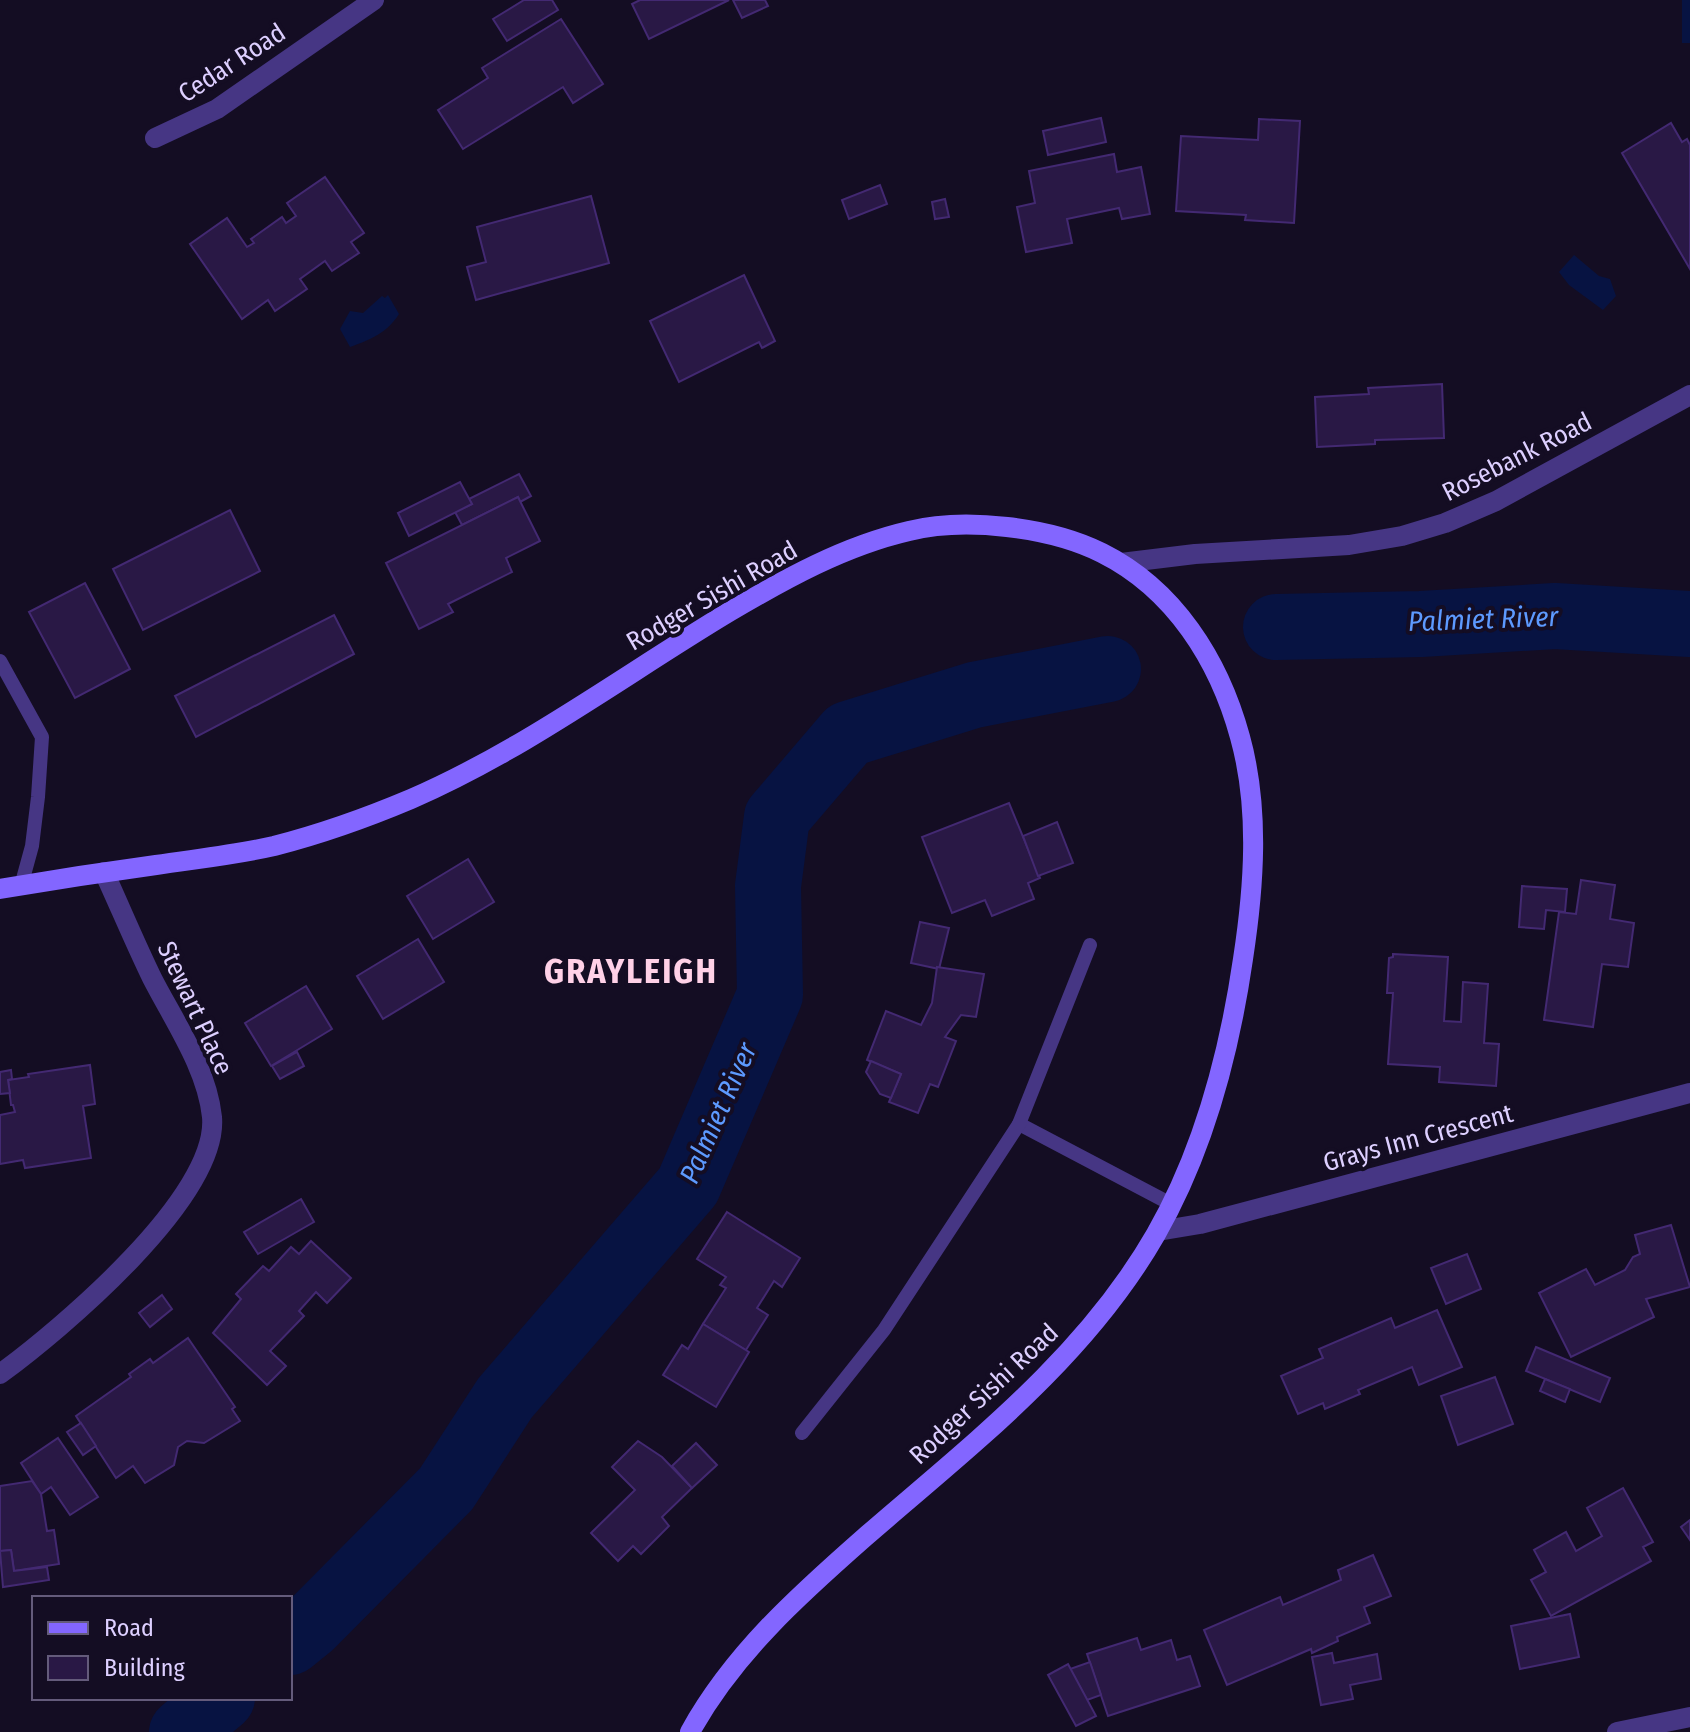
<svg xmlns="http://www.w3.org/2000/svg" width="1690" height="1732" font-family="'Fira Sans Condensed',sans-serif">
<style>
.water{fill:#071342}
.lines{fill:none;stroke-linecap:round;stroke-linejoin:round}
.river{stroke:#071342;stroke-width:66}
.building{fill:#291845;stroke:#432972;stroke-width:2}
.service{stroke:#463684;stroke-width:14}
.minor{stroke:#463684;stroke-width:20}
.secondary{stroke:#8366ff;stroke-width:20}
.labels{text-anchor:middle;dominant-baseline:central;stroke-width:8;stroke-linejoin:round;paint-order:stroke}
.street-label{font-size:26px;fill:#ddcfff;stroke:#140d23}
.water-label{font-size:28px;font-style:italic;fill:#5d9aff;stroke:#140d23}
.district-label{font-size:34px;font-weight:bold;letter-spacing:2px;fill:#ffd1e7;stroke:#140d23}
</style>
<rect width="100%" height="100%" fill="#140d23"/>
<!-- water -->
<g class="water">
<rect x="1682" y="0" width="8" height="43"/>
<path d="M1574 255 1599 276 1610 279 1616 296 1603 310 1569 285 1559 272Z"/>
<path d="M388 295 399 314C387 333 370 340 350 347L340 329 350 311 363 313 382 296 385 298Z"/>
</g>
<g class="lines">
<!-- river -->
<g class="river">
<path d="M1276 627 1421 624 1555 616 1690 624"/>
<path d="M290 1642 311 1625 446 1489 505 1398 688 1186 770 995 768 886 777 817 848 734 974 695 1108 669"/>
<path d="M182 1732 222 1698"/>
</g>
</g>
<!-- building -->
<g class="building">
<path d="M524 0H552L558 10 507 41 493 19Z"/>
<path d="M640 0H729L649 39 632 4Z"/>
<path d="M733 0H765L768 6 742 18Z"/>
<path d="M561 19 603 84 573 103 563 87 463 149 438 110 488 78 482 68Z"/>
<path d="M1101 118 1106 142 1048 155 1043 131Z"/>
<path d="M1259 119 1300 121 1294 223 1245 220 1246 215 1176 211 1181 136 1258 140Z"/>
<path d="M1671 123 1682 142 1687 139 1690 145V269L1622 153Z"/>
<path d="M1114 154 1117 172 1141 167 1150 214 1122 219 1119 208 1067 219 1072 243 1026 252 1017 207 1035 203 1029 171Z"/>
<path d="M325 177 364 233 351 242 359 253 332 271 325 261 300 279 307 289 275 311 268 300 242 319 190 244 227 218 247 247 254 243 251 239 282 217 286 223 296 216 287 203Z"/>
<path d="M880 185 887 204 849 219 842 200Z"/>
<path d="M591 196 609 263 476 300 467 267 486 262 477 227Z"/>
<path d="M945 199 949 217 935 219 932 202Z"/>
<path d="M744 275 775 341 762 348 759 342 679 382 650 321Z"/>
<path d="M1442 384 1444 438 1375 440V444L1317 447 1315 397 1369 394 1368 388Z"/>
<path d="M519 474 531 496 520 502 518 497 462 525 455 512 472 504 469 499Z"/>
<path d="M460 482 472 504 409 536 398 513Z"/>
<path d="M518 497 540 541 506 558 512 572 448 604 453 612 419 629 386 563Z"/>
<path d="M230 510 260 571 143 630 113 569Z"/>
<path d="M85 583 130 669 75 698 29 612Z"/>
<path d="M334 615 354 654 196 737 175 696Z"/>
<path d="M1009 803 1040 878 1028 883 1034 899 992 916 985 900 952 913 922 837Z"/>
<path d="M1057 822 1073 863 1038 876 1023 836Z"/>
<path d="M468 859 494 902 433 939 407 896Z"/>
<path d="M1581 880 1615 885 1610 919 1634 923 1628 967 1602 964 1593 1027 1544 1020 1559 912 1576 914Z"/>
<path d="M1522 886 1567 889 1565 912 1546 910 1544 929 1519 927Z"/>
<path d="M920 922 949 928 939 969 911 963Z"/>
<path d="M418 939 444 982 383 1019 357 976Z"/>
<path d="M1393 954 1448 957 1444 1021 1461 1022 1463 982 1488 984 1484 1043 1499 1044 1496 1086 1439 1082 1440 1067 1388 1064 1393 993H1387L1389 958 1393 957Z"/>
<path d="M937 967 984 974 976 1017 961 1015 945 1037 956 1041 938 1087 930 1084 918 1113 889 1102 901 1074 867 1060 886 1011 921 1025 932 1003Z"/>
<path d="M306 986 332 1029 271 1066 245 1023Z"/>
<path d="M297 1052 304 1066 280 1079 272 1066Z"/>
<path d="M871 1061 901 1074 891 1098 880 1094 866 1072Z"/>
<path d="M90 1065 95 1104 83 1106 91 1158 25 1168 23 1160 0 1164V1115L15 1112 13 1105H11L8 1080 29 1077 28 1074Z"/>
<path d="M11 1070 12 1079 8 1080 10 1093 0 1094V1072Z"/>
<path d="M301 1199 314 1222 258 1254 244 1232Z"/>
<path d="M727 1212 800 1258 782 1287 774 1281 757 1308 768 1315 746 1350 703 1324 726 1288 720 1285 726 1277 697 1259Z"/>
<path d="M1671 1225 1690 1287 1646 1299 1654 1317 1571 1357 1539 1293 1586 1269 1595 1285 1625 1270 1633 1257 1640 1254 1635 1235Z"/>
<path d="M311 1241 351 1278 327 1303 316 1292 299 1311 304 1316 270 1351 286 1366 267 1385 213 1333 241 1299 236 1294 263 1266 269 1271 291 1247 299 1254Z"/>
<path d="M1467 1254 1481 1289 1446 1304 1431 1268Z"/>
<path d="M162 1295 172 1309 150 1327 139 1313Z"/>
<path d="M1437 1310 1462 1367 1419 1385 1412 1367 1358 1390 1360 1394 1325 1409 1323 1403 1298 1414 1281 1376 1323 1358 1319 1349 1391 1318 1395 1328Z"/>
<path d="M703 1324 749 1352 716 1407 663 1375 682 1345 688 1349Z"/>
<path d="M188 1338 235 1407 232 1409 240 1421 204 1443 187 1441 178 1447 174 1465 145 1483 133 1466 116 1478 76 1416 131 1377 129 1374 150 1359 153 1363Z"/>
<path d="M1536 1347 1610 1378 1600 1402 1526 1371Z"/>
<path d="M1495 1377 1513 1424 1458 1445 1441 1396Z"/>
<path d="M1545 1379 1570 1389 1565 1402 1540 1391Z"/>
<path d="M81 1423 96 1446 83 1455 67 1432Z"/>
<path d="M58 1438 98 1497 70 1515 51 1487 41 1494 21 1463Z"/>
<path d="M638 1441 662 1457 692 1488 662 1517 669 1526 641 1554 633 1546 618 1561 591 1533 635 1490 612 1467Z"/>
<path d="M696 1443 717 1465 692 1488 672 1466Z"/>
<path d="M32 1481 41 1494 47 1531 54 1530 59 1564 14 1571 11 1550 0 1551V1486Z"/>
<path d="M1623 1488 1653 1542 1643 1547 1651 1561 1551 1616 1531 1580 1546 1572 1534 1550 1566 1532 1576 1551 1602 1536 1587 1508Z"/>
<path d="M1690 1520V1540L1681 1527Z"/>
<path d="M11 1550 14 1571 47 1567 49 1580 3 1587 0 1551Z"/>
<path d="M1373 1555 1391 1596 1364 1607 1370 1623 1337 1637 1338 1641 1312 1653 1311 1649 1227 1685 1204 1630 1280 1597 1283 1605 1341 1580 1338 1570Z"/>
<path d="M1570 1614 1579 1657 1520 1669 1511 1626Z"/>
<path d="M1137 1638 1141 1650 1171 1640 1177 1660 1190 1656 1200 1686 1108 1716 1087 1654Z"/>
<path d="M1332 1653 1334 1663 1377 1654 1381 1679 1350 1685 1353 1699 1321 1705 1312 1657Z"/>
<path d="M1090 1662 1101 1695 1087 1700 1070 1669Z"/>
<path d="M1068 1664 1096 1716 1076 1726 1048 1675Z"/>
</g>
<g class="lines">
<!-- service -->
<g class="service">
<path d="M0 661 42 737 38 797 32 846 21 886"/>
<path d="M1019 1124 1171 1204"/>
<path d="M802 1433 884 1330 1019 1124 1090 945"/>
</g>
<!-- minor -->
<g class="minor">
<path d="M155 138 217 109 374 0"/>
<path d="M1121 563 1195 554 1349 545 1402 536 1445 523 1496 501 1690 395"/>
<path d="M1158 1231 1200 1224 1690 1093"/>
<path d="M0 1374C60 1330 219 1197 212 1117 207 1068 174 1021 152 978 135 943 120 907 104 872"/>
<path d="M1617 1732 1690 1717"/>
</g>
<!-- secondary -->
<path class="secondary" d="M0 889C52 880 104 872 156 865 195 859 235 855 274 846 321 834 366 818 411 799 524 750 624 675 729 612 785 579 844 546 909 531 965 517 1050 527 1102 553 1174 589 1219 660 1240 737 1260 809 1254 887 1243 959 1229 1055 1204 1150 1156 1234 1085 1358 971 1445 865 1537 799 1595 733 1654 690 1732"/>
</g>
<g class="labels">
<!-- street labels -->
<g class="street-label">
<text transform="translate(232 63) rotate(-33)">Cedar Road</text>
<text transform="translate(1517 457) rotate(-27)">Rosebank Road</text>
<text transform="translate(712 596) rotate(-30)">Rodger Sishi Road</text>
<text transform="translate(195 1008) rotate(65)">Stewart Place</text>
<text transform="translate(1418 1138) rotate(-15)">Grays Inn Crescent</text>
<text transform="translate(984 1394) rotate(-43)">Rodger Sishi Road</text>
</g>
<!-- water labels -->
<g class="water-label">
<text transform="translate(1483 619) rotate(-2)">Palmiet River</text>
<text transform="translate(718 1113) rotate(-66)">Palmiet River</text>
</g>
<!-- district labels -->
<g class="district-label">
<text x="631" y="971">GRAYLEIGH</text>
</g>
</g>
<!-- legend -->
<rect x="32" y="1596" width="260" height="104" fill="#140d23" stroke="#645b7b" stroke-width="2"/>
<rect x="48" y="1622" width="40" height="12" fill="#8366ff" stroke="#645b7b" stroke-width="2"/>
<text x="104" y="1636" font-size="24" fill="#ddcfff">Road</text>
<rect x="48" y="1656" width="40" height="24" fill="#291845" stroke="#645b7b" stroke-width="2"/>
<text x="104" y="1676" font-size="24" fill="#ddcfff">Building</text>
</svg>
